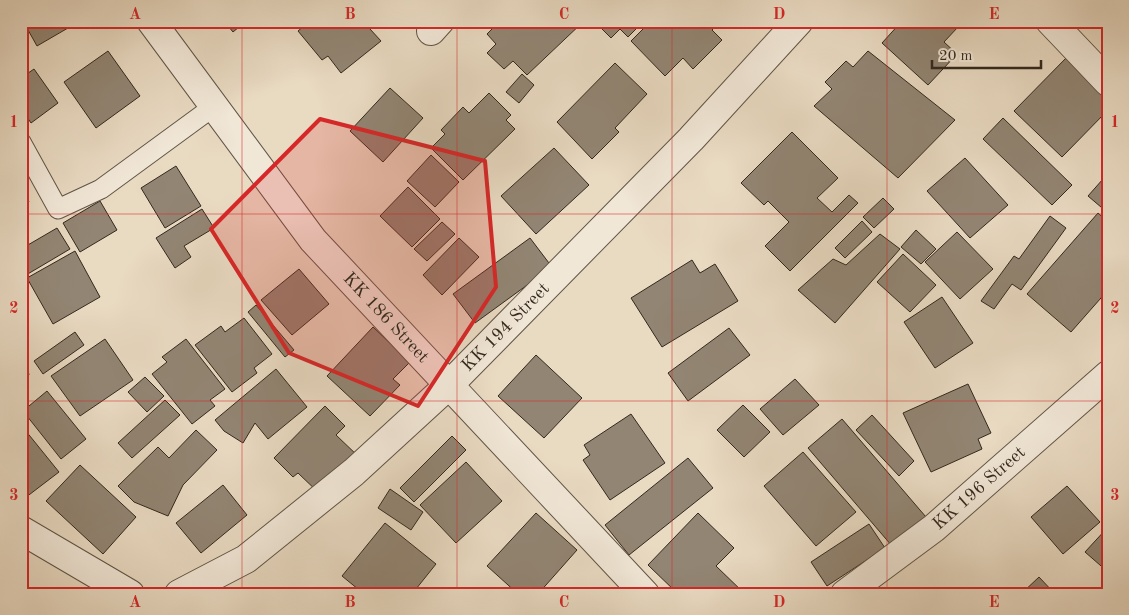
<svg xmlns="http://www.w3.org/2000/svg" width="1129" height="615" font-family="'Old Standard TT',serif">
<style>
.building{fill:#928573;stroke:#33291e}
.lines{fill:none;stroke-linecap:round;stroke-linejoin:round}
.lane-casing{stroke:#605547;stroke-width:21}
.street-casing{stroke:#605547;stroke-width:30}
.lane{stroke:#f1e7d7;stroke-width:19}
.street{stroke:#f1e7d7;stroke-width:28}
.marked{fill:#d62828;fill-opacity:0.2;stroke:#d62828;stroke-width:4;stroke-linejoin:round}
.grid{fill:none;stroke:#d62828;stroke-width:1;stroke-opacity:0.55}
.labels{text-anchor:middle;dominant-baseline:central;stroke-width:4;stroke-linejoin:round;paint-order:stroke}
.street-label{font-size:18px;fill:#33291e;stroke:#f1e7d7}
.neatline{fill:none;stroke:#d62828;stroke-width:2}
.grid-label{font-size:16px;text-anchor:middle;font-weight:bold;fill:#d62828}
</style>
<rect width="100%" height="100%" fill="#e9dac2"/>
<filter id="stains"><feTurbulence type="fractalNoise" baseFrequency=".004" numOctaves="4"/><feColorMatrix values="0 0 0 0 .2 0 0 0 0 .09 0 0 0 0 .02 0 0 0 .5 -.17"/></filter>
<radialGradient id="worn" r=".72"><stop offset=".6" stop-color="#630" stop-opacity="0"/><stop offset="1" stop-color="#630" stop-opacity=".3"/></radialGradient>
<!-- building -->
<g class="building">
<path d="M23 21H80L37 46Z"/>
<path d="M224 21H246L233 32Z"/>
<path d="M310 21H380L370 29 381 41 341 73 328 56 322 60 298 31Z"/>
<path d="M500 21H584L527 75 513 61 504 69 487 53 496 44 487 34Z"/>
<path d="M594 21H644L628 37 620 29 611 38Z"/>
<path d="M651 21H711L716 26 712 30 722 40 693 69 683 58 665 76 631 41Z"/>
<path d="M902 21H952L958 27 944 42 957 54 928 85 882 43Z"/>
<path d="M108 51 140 96 96 128 64 82Z"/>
<path d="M868 51 955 120 898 178 814 106 832 89 825 82 846 61 853 67Z"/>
<path d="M1069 55 1108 92V110L1062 157 1014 111Z"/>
<path d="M615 63 647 94 615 128 619 132 592 159 557 122Z"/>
<path d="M34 69 58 103 31 123 21 108V78Z"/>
<path d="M522 74 534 85 519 103 506 92Z"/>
<path d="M390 88 423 118 383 162 350 131Z"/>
<path d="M489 93 511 115 506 120 515 129 463 180 431 148 445 134 441 130 463 107 469 113Z"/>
<path d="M1003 118 1072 185 1052 205 983 139Z"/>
<path d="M792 132 838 178 817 198 832 212 849 195 858 203 790 271 765 246 789 222 768 201 764 205 741 183Z"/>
<path d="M554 148 589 185 536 234 501 196Z"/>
<path d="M431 155 459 182 435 207 407 181Z"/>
<path d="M965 158 1008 205 970 238 927 191Z"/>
<path d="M176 166 201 206 165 228 141 188Z"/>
<path d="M1103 179 1108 183V213L1088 196Z"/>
<path d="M21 186 29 202 21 205Z"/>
<path d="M408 187 440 219 412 247 380 216Z"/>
<path d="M883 198 894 209 874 228 863 217Z"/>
<path d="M100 201 117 230 80 252 63 223Z"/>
<path d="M202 209 214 228 184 246 191 257 175 268 156 238Z"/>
<path d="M1098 213 1108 222V290L1071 332 1027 294Z"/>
<path d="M1050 216 1066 228 1021 290 1012 284 994 309 981 301 1014 256 1019 259Z"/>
<path d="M862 221 872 232 845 258 835 248Z"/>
<path d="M442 222 455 234 427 261 414 249Z"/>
<path d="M57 228 70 249 21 278V249Z"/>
<path d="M916 230 936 249 921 264 901 247Z"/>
<path d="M957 232 993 269 960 299 925 262Z"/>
<path d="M880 234 900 249 835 323 798 290 833 259 846 265Z"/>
<path d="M459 238 479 257 442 295 423 275Z"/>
<path d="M530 238 552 267 475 323 453 294Z"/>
<path d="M75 251 100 297 53 324 27 278Z"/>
<path d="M903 254 936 285 910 312 877 282Z"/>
<path d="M692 260 700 273 715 264 738 301 662 347 631 298Z"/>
<path d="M299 269 329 304 292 335 261 300Z"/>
<path d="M942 297 973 343 935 368 904 322Z"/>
<path d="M256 305 294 350 285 357 248 312Z"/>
<path d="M244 318 272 354 254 368 257 373 232 392 195 345 221 326 225 332Z"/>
<path d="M373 327 410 362 393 379 400 385 370 416 327 376Z"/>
<path d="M729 328 750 355 688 401 668 373Z"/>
<path d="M75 332 84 345 43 374 34 361Z"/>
<path d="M21 334 29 375 21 376Z"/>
<path d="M105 339 133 380 80 416 51 376Z"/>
<path d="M186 339 225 389 210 400 215 406 192 424 152 374 167 362 162 357Z"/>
<path d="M536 355 582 398 544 438 498 396Z"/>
<path d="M276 369 307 407 268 439 255 423 243 443 224 431 215 420Z"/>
<path d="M145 377 164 396 147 412 128 392Z"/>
<path d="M795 379 819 405 783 435 760 409Z"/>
<path d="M968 384 991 433 978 439 982 449 931 472 903 413Z"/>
<path d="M47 391 86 439 61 459 23 411Z"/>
<path d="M165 400 180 415 132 458 118 443Z"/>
<path d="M743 405 770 432 744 457 717 430Z"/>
<path d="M325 406 345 426 336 435 359 457 321 495 298 473 293 477 274 458Z"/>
<path d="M631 414 665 463 610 500 583 460 590 455 584 445Z"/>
<path d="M872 415 914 461 899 476 856 430Z"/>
<path d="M842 419 926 517 892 546 808 448Z"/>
<path d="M21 425 59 472 21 501Z"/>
<path d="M196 430 217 450 183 485 168 516 134 502 118 486 158 447 169 458Z"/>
<path d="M452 436 466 450 414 502 400 488Z"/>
<path d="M803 452 856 512 816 546 764 486Z"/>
<path d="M688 458 713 488 629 555 605 525Z"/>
<path d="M466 462 502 501 456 543 420 505Z"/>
<path d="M80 465 136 517 103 554 46 501Z"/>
<path d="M223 485 247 515 201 553 176 523Z"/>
<path d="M1067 486 1100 522 1063 554 1031 517Z"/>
<path d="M390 489 423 512 411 530 378 508Z"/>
<path d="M536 513 577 550 538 594H518L487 566Z"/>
<path d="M698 513 734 548 716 566 745 594H678L648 565Z"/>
<path d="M385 523 436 564 412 594H364L342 576Z"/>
<path d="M869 524 885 548 827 586 811 562Z"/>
<path d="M1108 527V572L1085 552Z"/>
<path d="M1039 577 1055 594H1021Z"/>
</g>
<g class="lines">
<defs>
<path id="lane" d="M21 142 58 209 101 189 213 107"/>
<g id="street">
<path id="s1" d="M151 21 313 240 645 594"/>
<path d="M1050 21 1108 82"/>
<path d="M431 31 440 21"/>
<path d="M21 530 130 594"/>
<path id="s2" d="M179 594 246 559 354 472 450 384 691 139 799 21"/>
<path id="s3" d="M845 594 934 528 1108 375"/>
</g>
</defs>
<!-- lane casing -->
<use href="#lane" class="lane-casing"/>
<!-- street casing -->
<use href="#street" class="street-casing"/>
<!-- lane -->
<use href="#lane" class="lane"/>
<!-- street -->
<use href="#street" class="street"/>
</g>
<!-- marked area -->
<path class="marked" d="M320 119 485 161 496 287 418 406 289 353 211 229Z"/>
<!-- grid -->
<path class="grid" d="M242 21V594M457 21V594M672 21V594M887 21V594M21 214H1108M21 401H1108"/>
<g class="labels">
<!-- street labels -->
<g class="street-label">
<text stroke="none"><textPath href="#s1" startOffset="379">KK 186 Street</textPath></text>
<text stroke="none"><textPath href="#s2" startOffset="424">KK 194 Street</textPath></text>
<text stroke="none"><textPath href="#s3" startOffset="171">KK 196 Street</textPath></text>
</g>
</g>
<!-- margin -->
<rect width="1129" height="615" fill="none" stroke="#e9dac2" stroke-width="55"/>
<!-- scale -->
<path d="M932 60v8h109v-8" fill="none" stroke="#33291e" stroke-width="2.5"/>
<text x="939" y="60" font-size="15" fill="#33291e" stroke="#f1e7d7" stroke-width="4" paint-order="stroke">20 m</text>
<rect x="28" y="28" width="1074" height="560" class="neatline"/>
<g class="grid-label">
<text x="135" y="19">A</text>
<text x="350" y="19">B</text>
<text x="564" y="19">C</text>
<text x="779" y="19">D</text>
<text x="994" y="19">E</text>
<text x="14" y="127">1</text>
<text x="1115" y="127">1</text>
<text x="14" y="313">2</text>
<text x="1115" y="313">2</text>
<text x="14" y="500">3</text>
<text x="1115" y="500">3</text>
<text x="135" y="607">A</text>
<text x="350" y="607">B</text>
<text x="564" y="607">C</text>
<text x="779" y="607">D</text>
<text x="994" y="607">E</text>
</g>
<rect width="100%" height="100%" filter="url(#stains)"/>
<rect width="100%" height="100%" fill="url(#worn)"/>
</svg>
